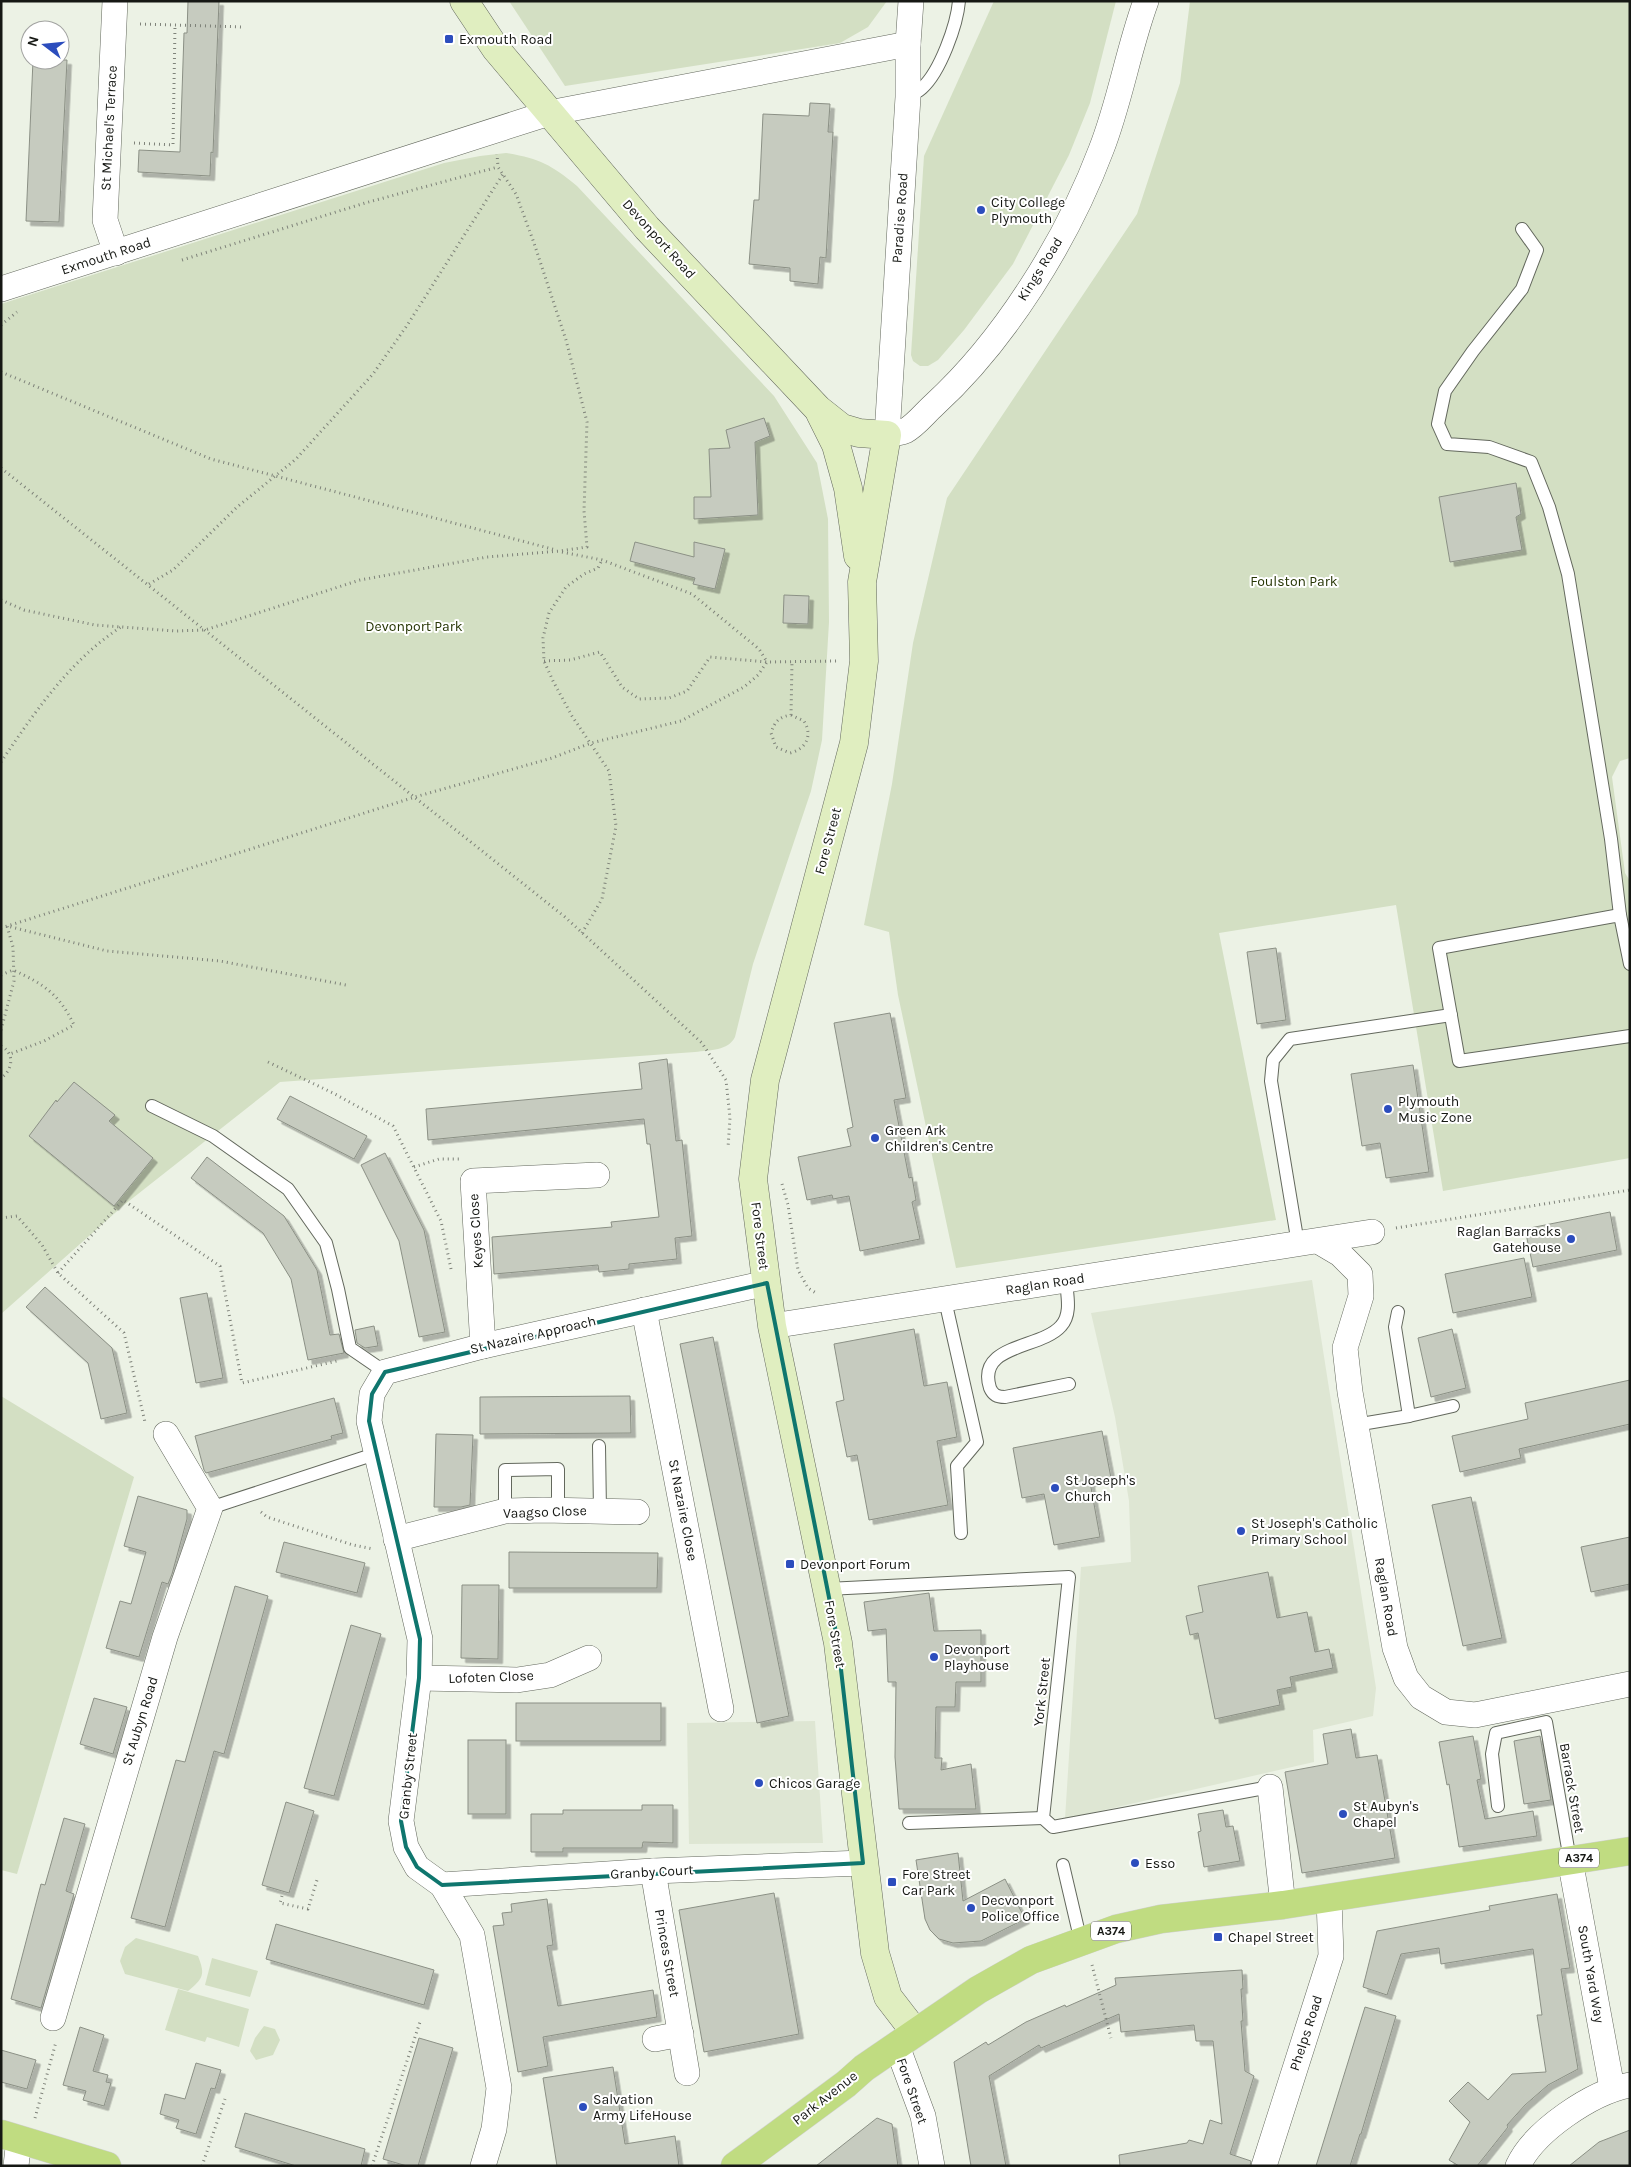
<svg xmlns="http://www.w3.org/2000/svg" width="1631" height="2167" font-family="Karla,sans-serif">
<style>
.built{fill:#dee6d3}
.green{fill:#d3dfc3}
.building{fill:#c6cbbf;stroke:#8b9085;filter:url(#shadow)}
.lines{fill:none;stroke-linecap:round;stroke-linejoin:round}
.lane-casing{stroke:#63685d;stroke-width:14}
.street-casing{stroke:#63685d;stroke-width:26}
.secondary-casing{stroke:#63685d;stroke-width:29}
.primary-casing{stroke:#d0d1d0;stroke-width:29}
.path{stroke:#7e8279;stroke-width:3;stroke-dasharray:1 4;stroke-linecap:butt}
.lane{stroke:#fff;stroke-width:12}
.street{stroke:#fff;stroke-width:25}
.secondary{stroke:#e0eec0;stroke-width:28}
.primary{stroke:#c0dc81;stroke-width:28}
.marked{fill:none;stroke:#0f766e;stroke-width:4;stroke-linejoin:round}
.poi-dot{fill:#2c4dbd;stroke:#fff;stroke-width:2}
.labels{text-anchor:middle;dominant-baseline:central;stroke-width:4;stroke-linejoin:round;paint-order:stroke}
.shield{fill:#fff;stroke:#5c5d5a;stroke-width:1}
.shield-label{font-size:12px;font-weight:bold;fill:#161814}
.poi-label{font-size:14px;fill:#161814;stroke:#fff;text-anchor:start}
.street-label{font-size:14px;fill:#161814;stroke:#fff}
.park-label{font-size:14px;fill:#263504;stroke:#fff}
</style>
<defs>
<filter id="shadow"><feDropShadow dx="4.5" dy="4.5" stdDeviation="0" flood-color="#0004"/></filter>
</defs>
<rect width="100%" height="100%" fill="#ecf2e5"/>
<!-- built -->
<g class="built">
<path d="M1312 1280 1376 1688 1373 1716 1313 1730 1314 1762 1065 1819 1081 1567 1131 1562 1129 1501 1115 1417 1091 1313Z"/>
<path d="M815 1721 823 1843 689 1844 687 1723Z"/>
</g>
<!-- green -->
<g class="green">
<path d="M509 1H887L868 27 840 43 565 86Z"/>
<path d="M994 1H1116L1090 103 1069 155 1013 264 964 330 938 360 928 366H920L913 361 911 355 924 156Z"/>
<path d="M1190 1H1630V758L1620 761 1612 777 1625 873 1630 881V1158L1443 1191 1396 905 1219 933 1276 1220 956 1268 898 995 889 932 864 925 892 784 913 643 947 498 1137 214 1180 83Z"/>
<path d="M506 153C540 159 550 164 577 186L774 396 817 463 828 519 829 622 822 740 811 791 753 964 735 1037C728 1051 710 1050 695 1052L280 1082 124 1205 1 1314V304L444 163 480 156Z"/>
<path d="M1 1396 134 1477 17 1874 1 1870Z"/>
<path d="M136 1938 198 1956C205 1974 204 1978 188 1991L125 1974 120 1961 125 1947Z"/>
<path d="M212 1958 258 1971 250 1997 205 1985Z"/>
<path d="M178 1989 249 2009 239 2047 207 2037 205 2042 165 2030Z"/>
<path d="M264 2026 275 2029 280 2040 273 2055 256 2060 250 2051 255 2038Z"/>
</g>
<!-- building -->
<g class="building">
<path d="M188 1H219L213 153 211 152 210 176 138 172 139 150 180 152 184 33H187Z"/>
<path d="M33 60H67L59 222 26 221Z"/>
<path d="M810 103 830 104 828 132H833L826 258 820 257 818 284 790 281V268L749 264 754 200H759L763 114 809 116Z"/>
<path d="M764 418 770 436 755 442 758 515 694 519V497H711L709 449 730 448 726 430Z"/>
<path d="M1516 483 1521 514 1516 517 1522 550 1450 562 1439 497Z"/>
<path d="M635 542 694 557V542L725 549 715 589 693 584 695 578 630 561Z"/>
<path d="M784 595 809 596 808 624 783 623Z"/>
<path d="M1276 948 1286 1020 1257 1024 1247 952Z"/>
<path d="M890 1013 906 1098 894 1100 909 1178 912 1177 916 1200 912 1202 920 1239 860 1251 849 1196 833 1199 832 1195 807 1200 798 1157 851 1146 847 1129 853 1127 834 1023Z"/>
<path d="M667 1059 676 1141 682 1140 692 1236 675 1238 677 1259 629 1264V1269L599 1272 598 1265 494 1274 492 1237 612 1227 611 1222 659 1217 650 1144H647L644 1119 428 1140 426 1109 642 1089 639 1063Z"/>
<path d="M1413 1065 1429 1172 1386 1178 1380 1143 1362 1146 1351 1074Z"/>
<path d="M74 1082 115 1115 109 1121 153 1158 114 1206 29 1136 56 1100 57 1102Z"/>
<path d="M290 1096 367 1136 354 1159 277 1119Z"/>
<path d="M385 1153 424 1230 445 1332 419 1337 399 1241 361 1165Z"/>
<path d="M207 1157 284 1216 317 1270 330 1335 339 1334 344 1353 308 1360 291 1279 263 1233 191 1178Z"/>
<path d="M1610 1212 1617 1250 1533 1267 1525 1229Z"/>
<path d="M1524 1258 1532 1297 1453 1313 1445 1274Z"/>
<path d="M45 1287 112 1348 127 1413 101 1419 88 1363 26 1307Z"/>
<path d="M207 1293 223 1378 196 1383 180 1298Z"/>
<path d="M374 1326 378 1346 365 1348 357 1343 355 1330Z"/>
<path d="M914 1329 924 1386 947 1382 957 1437 937 1441 948 1505 869 1520 857 1455 847 1457 836 1402 844 1400 834 1344Z"/>
<path d="M1452 1329 1466 1388 1431 1397 1418 1338Z"/>
<path d="M713 1337 789 1716 757 1723 680 1344Z"/>
<path d="M1630 1380V1424L1519 1449 1521 1458 1460 1472 1452 1436 1528 1419 1525 1403Z"/>
<path d="M630 1396 631 1433 480 1434V1397Z"/>
<path d="M334 1398 343 1433 331 1436 332 1439 206 1473 204 1470 195 1436Z"/>
<path d="M1102 1431 1111 1478 1090 1482 1100 1537 1054 1545 1044 1494 1022 1498 1013 1448Z"/>
<path d="M436 1434 473 1435 470 1505 461 1507H434Z"/>
<path d="M138 1496 187 1510V1519L172 1574 168 1584 162 1582 139 1657 106 1648 120 1601 131 1604 146 1552 124 1546Z"/>
<path d="M1471 1497 1502 1638 1463 1646 1432 1505Z"/>
<path d="M1630 1537V1584L1591 1592 1581 1547Z"/>
<path d="M284 1542 365 1563 357 1593 276 1572Z"/>
<path d="M509 1552 658 1553 657 1588H509Z"/>
<path d="M1268 1572 1277 1618 1307 1612 1315 1652 1329 1649 1333 1668 1290 1677 1292 1687 1277 1690 1280 1705 1215 1719 1198 1633 1190 1635 1186 1616 1203 1612 1198 1586Z"/>
<path d="M462 1585H499L498 1659 461 1658Z"/>
<path d="M235 1586 268 1596 224 1754 214 1751 165 1927 131 1918 176 1760 185 1762Z"/>
<path d="M929 1593 934 1631 981 1630V1682H956L955 1707H936L935 1758H942L941 1770 971 1764 976 1809H899L895 1757 896 1682H888L886 1629 868 1631 864 1602Z"/>
<path d="M351 1625 381 1634 334 1796 304 1788Z"/>
<path d="M94 1698 127 1707 113 1754 80 1744Z"/>
<rect x="516" y="1703" width="145" height="38"/>
<path d="M1351 1729 1356 1758 1377 1755 1395 1858 1302 1873 1285 1772 1328 1764 1323 1734Z"/>
<path d="M1473 1736 1481 1779 1477 1780 1485 1819 1533 1811 1537 1836 1459 1847 1449 1784 1447 1785 1439 1742Z"/>
<path d="M1540 1736 1551 1800 1524 1804 1514 1741Z"/>
<rect x="468" y="1740" width="38" height="74"/>
<path d="M286 1802 314 1811 289 1893 262 1885Z"/>
<path d="M642 1805H673V1843L643 1842 642 1848H563V1852H531V1814H563V1810H642Z"/>
<path d="M1223 1810 1226 1827 1233 1826 1240 1861 1204 1867 1198 1832 1201 1831 1198 1814Z"/>
<path d="M64 1818 85 1824 66 1891 74 1894 41 2008 11 1999 41 1884 45 1885Z"/>
<path d="M958 1853 963 1901 1005 1879 1025 1919 981 1941 953 1943 939 1939 930 1930 925 1919 916 1860Z"/>
<path d="M774 1893 799 2034 704 2052 679 1910Z"/>
<path d="M1557 1894 1570 1968 1561 1969 1578 2069 1548 2085 1525 2105 1507 2125 1508 2127 1477 2166H1459L1449 2160 1470 2122 1449 2101 1468 2082 1488 2100 1512 2074 1546 2072 1537 2015H1542L1533 1949 1441 1964 1439 1948 1401 1954 1387 1995 1363 1987 1377 1931 1490 1910 1489 1906Z"/>
<path d="M547 1899 553 1945 547 1946 558 2006 653 1990 657 2017 543 2037 548 2066 518 2072 493 1926 504 1925 502 1913 512 1912 511 1904Z"/>
<path d="M276 1924 434 1970 424 2005 266 1959Z"/>
<path d="M1242 1970 1243 1989H1241L1243 2021H1241L1245 2071 1254 2076 1230 2154 1251 2161 1250 2166H1120L1119 2155 1187 2143 1189 2140 1203 2144 1210 2120 1222 2124 1213 2041H1196L1194 2025 1121 2032 1119 2014 1041 2048 1039 2045 989 2076 1006 2166H971L954 2062 986 2042 988 2045 1026 2022 1065 2005 1066 2007 1116 1985 1115 1978Z"/>
<path d="M1365 2007 1396 2016 1361 2134H1360L1350 2166H1316Z"/>
<path d="M80 2027 104 2035 93 2071 108 2075 106 2082 111 2083 104 2106 83 2100 86 2091 63 2085Z"/>
<path d="M419 2038 453 2048 418 2166H407L383 2159Z"/>
<path d="M1 2050 36 2060 27 2089 1 2082Z"/>
<path d="M196 2063 221 2070 215 2089 211 2088 196 2134 176 2128 179 2120 160 2114 165 2094 185 2099Z"/>
<path d="M613 2067 625 2144 675 2136 679 2166H557L543 2078Z"/>
<path d="M245 2113 365 2149 361 2166H296L235 2147Z"/>
<path d="M877 2118 892 2124 898 2166H816Z"/>
<path d="M1630 2130V2166H1569L1599 2142Z"/>
</g>
<g class="lines">
<defs>
<g id="lane">
<path d="M908 97C912 94 918 92 922 88 940 72 957 25 959 1"/>
<path d="M1522 229 1537 250 1522 289 1473 351 1445 391 1438 424 1447 444 1489 447 1531 462 1549 507 1568 574 1611 839 1620 915"/>
<path d="M1630 964 1620 915 1439 948 1459 1061 1630 1036"/>
<path d="M152 1106 213 1136 288 1189 326 1243 338 1289 350 1348 385 1372"/>
<path d="M1298 1244 1271 1081 1273 1060 1290 1039 1451 1015"/>
<path d="M1066 1281C1067 1295 1072 1314 1061 1326 1041 1349 976 1344 990 1388 993 1395 997 1397 1005 1397L1069 1384"/>
<path d="M945 1300 977 1442 957 1466 961 1533"/>
<path d="M1409 1416 1453 1406"/>
<path d="M1355 1425 1409 1416 1395 1327 1398 1312"/>
<path d="M599 1446 600 1511"/>
<path d="M210 1508 375 1454"/>
<path d="M505 1511V1470L558 1469V1510"/>
<path d="M827 1589 1069 1577 1043 1818 1053 1827 1270 1787"/>
<path d="M1498 1806 1492 1754 1496 1733 1546 1722 1570 1860"/>
<path d="M909 1823 1043 1818"/>
<path d="M1063 1865 1081 1942"/>
</g>
<g id="street">
<path d="M115 1 105 220 116 253"/>
<path d="M911 1 908 44V97L887 435C893 434 900 433 905 431 915 426 925 413 934 405 1005 340 1067 240 1101 150 1120 102 1128 50 1146 1"/>
<path d="M1 289 549 113 908 44"/>
<path d="M1318 1241 1340 1254 1360 1274 1361 1296 1345 1348 1350 1392 1395 1648 1406 1678 1421 1697 1446 1712 1475 1715 1630 1684"/>
<path d="M644 1310 721 1709"/>
<path d="M772 1326 1372 1232"/>
<path d="M483 1346 473 1181 597 1175"/>
<path d="M396 1539 505 1511 543 1510 637 1512"/>
<path d="M419 1678 517 1680 550 1675 589 1658"/>
<path d="M1270 1787 1283 1905"/>
<path d="M1570 1860 1612 2088"/>
<path d="M653 1871 687 2073"/>
<path d="M442 1885 653 1871 863 1863"/>
<path d="M53 2018 165 1637 210 1508 166 1434"/>
<path d="M655 2039 681 2034"/>
<path d="M897 2046 923 2116 932 2166"/>
<path d="M16 2166 19 2139"/>
<path d="M483 2166 494 2129 499 2088 472 1935 442 1885 417 1867 406 1847 401 1821 419 1678 420 1639 369 1421 372 1394 385 1372 483 1346 767 1283"/>
<path d="M1264 2166 1331 1956 1329 1898"/>
<path d="M1518 2166C1534 2131 1592 2092 1630 2085"/>
</g>
<g id="secondary">
<path d="M464 1 496 49 647 228 818 409 842 428 859 433 887 435 862 582 864 661 854 743 765 1080 753 1179 772 1326 838 1643 875 1953 888 1997 915 2032"/>
<path d="M820 413 836 445 848 488 858 556"/>
</g>
<g id="primary">
<path d="M1 2134 107 2166"/>
<path d="M735 2166 846 2084 864 2068 978 1990 1031 1960 1116 1929 1161 1919 1283 1905 1630 1851"/>
</g>
</defs>
<!-- lane casing -->
<use href="#lane" class="lane-casing"/>
<!-- street casing -->
<use href="#street" class="street-casing"/>
<!-- secondary casing -->
<use href="#secondary" class="secondary-casing"/>
<!-- primary casing -->
<use href="#primary" class="primary-casing"/>
<!-- path -->
<g class="path">
<path d="M140 24 244 27"/>
<path d="M134 143 173 145 175 26"/>
<path d="M182 260 365 203 498 167"/>
<path d="M1 325 17 312"/>
<path d="M1 372 211 459 556 550"/>
<path d="M1 468 565 917 702 1043 726 1080 730 1118 728 1148"/>
<path d="M562 552 602 560 692 594 759 649 767 662"/>
<path d="M149 584 173 570 236 508 296 459 373 374 408 324 503 174"/>
<path d="M1 600 24 610 95 625 175 631 205 630 360 580 487 557 560 551 587 547 584 511 587 422 566 340 534 243 516 194 498 167 497 154"/>
<path d="M544 661 570 660 600 652 622 687 639 699 669 698 687 691 710 657 767 662"/>
<path d="M791 715 804 721C813 736 806 749 790 753L776 747 771 733C775 721 779 717 791 715L792 662"/>
<path d="M1 762C35 712 69 661 121 627"/>
<path d="M1 928 415 797 552 758 591 743 681 721 744 687 758 675 767 662 838 661"/>
<path d="M582 933 602 899 616 826 609 771 572 716 553 681 544 661 543 638 549 613 566 587 584 574 598 568 602 560"/>
<path d="M1 975 13 970C44 984 59 994 74 1025L44 1041 10 1054"/>
<path d="M1 1030 14 981 13 947 7 926 107 951 220 961 346 985"/>
<path d="M1 1046C15 1053 13 1070 1 1078"/>
<path d="M268 1062 333 1093 393 1126 441 1221 451 1269"/>
<path d="M414 1167 439 1159H459"/>
<path d="M782 1184 788 1205 798 1270 808 1288 816 1293"/>
<path d="M1 1218 17 1216 42 1245 58 1273 124 1333 145 1422"/>
<path d="M1396 1228 1630 1190"/>
<path d="M58 1273 123 1200 220 1266 242 1383 337 1361"/>
<path d="M261 1512 267 1517 353 1545 373 1549"/>
<path d="M282 1896 280 1903 308 1909 317 1880"/>
<path d="M1092 1965 1111 2038"/>
<path d="M35 2118 56 2042"/>
<path d="M202 2166 225 2099"/>
<path d="M372 2166 421 2019"/>
</g>
<!-- lane -->
<use href="#lane" class="lane"/>
<!-- street -->
<use href="#street" class="street"/>
<!-- secondary -->
<use href="#secondary" class="secondary"/>
<!-- primary -->
<use href="#primary" class="primary"/>
</g>
<!-- marked area -->
<path class="marked" d="M767 1283 838 1643 863 1863 442 1885 417 1867 406 1847 401 1821 419 1678 420 1639 369 1421 372 1394 385 1372Z"/>
<!-- markers -->
<g class="poi-dot">
<rect x="444" y="34" width="10" height="10" rx="2.5"/>
<circle cx="981" cy="210" r="5"/>
<circle cx="1388" cy="1109" r="5"/>
<circle cx="875" cy="1138" r="5"/>
<circle cx="1571" cy="1239" r="5"/>
<circle cx="1055" cy="1488" r="5"/>
<circle cx="1241" cy="1531" r="5"/>
<rect x="785" y="1559" width="10" height="10" rx="2.5"/>
<circle cx="934" cy="1657" r="5"/>
<circle cx="759" cy="1783" r="5"/>
<circle cx="1343" cy="1814" r="5"/>
<circle cx="1135" cy="1863" r="5"/>
<rect x="887" y="1877" width="10" height="10" rx="2.5"/>
<circle cx="971" cy="1908" r="5"/>
<rect x="1213" y="1932" width="10" height="10" rx="2.5"/>
<circle cx="583" cy="2107" r="5"/>
</g>
<g class="labels">
<!-- shield labels -->
<g class="shield">
<rect x="1559" y="1848.5" width="40" height="19" rx="4"/>
<rect x="1091" y="1921.5" width="40" height="19" rx="4"/>
</g>
<g class="shield-label">
<text x="1579" y="1858">A374</text>
<text x="1111" y="1931">A374</text>
</g>
<!-- poi labels -->
<g class="poi-label">
<text x="459" y="39">Exmouth Road</text>
<text x="991" y="202">City College<tspan x="991" dy="16">Plymouth</tspan></text>
<text x="1398" y="1101">Plymouth<tspan x="1398" dy="16">Music Zone</tspan></text>
<text x="885" y="1130">Green Ark<tspan x="885" dy="16">Children's Centre</tspan></text>
<text x="1561" y="1231" text-anchor="end">Raglan Barracks<tspan x="1561" dy="16">Gatehouse</tspan></text>
<text x="1065" y="1480">St Joseph's<tspan x="1065" dy="16">Church</tspan></text>
<text x="1251" y="1523">St Joseph's Catholic<tspan x="1251" dy="16">Primary School</tspan></text>
<text x="800" y="1564">Devonport Forum</text>
<text x="944" y="1649">Devonport<tspan x="944" dy="16">Playhouse</tspan></text>
<text x="769" y="1783">Chicos Garage</text>
<text x="1353" y="1806">St Aubyn's<tspan x="1353" dy="16">Chapel</tspan></text>
<text x="1145" y="1863">Esso</text>
<text x="902" y="1874">Fore Street<tspan x="902" dy="16">Car Park</tspan></text>
<text x="981" y="1900">Decvonport<tspan x="981" dy="16">Police Office</tspan></text>
<text x="1228" y="1937">Chapel Street</text>
<text x="593" y="2099">Salvation<tspan x="593" dy="16">Army LifeHouse</tspan></text>
</g>
<!-- street labels -->
<g class="street-label">
<text transform="translate(109 128) rotate(-87)">St Michael's Terrace</text>
<text transform="translate(900 218) rotate(-86)">Paradise Road</text>
<text transform="translate(659 239) rotate(48)">Devonport Road</text>
<text transform="translate(106 256) rotate(-18)">Exmouth Road</text>
<text transform="translate(1040 269) rotate(-58)">Kings Road</text>
<text transform="translate(828 841) rotate(-75)">Fore Street</text>
<text transform="translate(476 1231) rotate(-94)">Keyes Close</text>
<text transform="translate(760 1236) rotate(83)">Fore Street</text>
<text transform="translate(1045 1284) rotate(-9)">Raglan Road</text>
<text transform="translate(533 1335) rotate(-13)">St Nazaire Approach</text>
<text transform="translate(683 1510) rotate(79)">St Nazaire Close</text>
<text transform="translate(545 1512) rotate(-2)">Vaagso Close</text>
<text transform="translate(1386 1597) rotate(80)">Raglan Road</text>
<text transform="translate(835 1634) rotate(80)">Fore Street</text>
<text transform="translate(491 1677) rotate(-2)">Lofoten Close</text>
<text transform="translate(1042 1692) rotate(-84)">York Street</text>
<text transform="translate(140 1721) rotate(-73)">St Aubyn Road</text>
<text transform="translate(408 1776) rotate(-84)">Granby Street</text>
<text transform="translate(1572 1788) rotate(80)">Barrack Street</text>
<text transform="translate(652 1872) rotate(-3)">Granby Court</text>
<text transform="translate(667 1953) rotate(80)">Princes Street</text>
<text transform="translate(1591 1974) rotate(80)">South Yard Way</text>
<text transform="translate(1306 2033) rotate(-72)">Phelps Road</text>
<text transform="translate(912 2091) rotate(71)">Fore Street</text>
<text transform="translate(825 2098) rotate(-38)">Park Avenue</text>
</g>
<!-- park labels -->
<g class="park-label">
<text x="1294" y="581">Foulston Park</text>
<text x="414" y="626">Devonport Park</text>
</g>
</g>
<!-- border -->
<rect width="1631" height="2167" fill="none" stroke="#161814" stroke-width="5"/>
<!-- north arrow -->
<g transform="translate(45 45) rotate(286)"><circle r="24" fill="#ffffff" stroke="#a2a3a1"/>
<path d="M0-4L9 19L0 12L-9 19Z" fill="#2c4dbd"/>
<text y="-8" font-size="14" font-weight="bold" text-anchor="middle" fill="#161814">N</text>
</g>
</svg>
